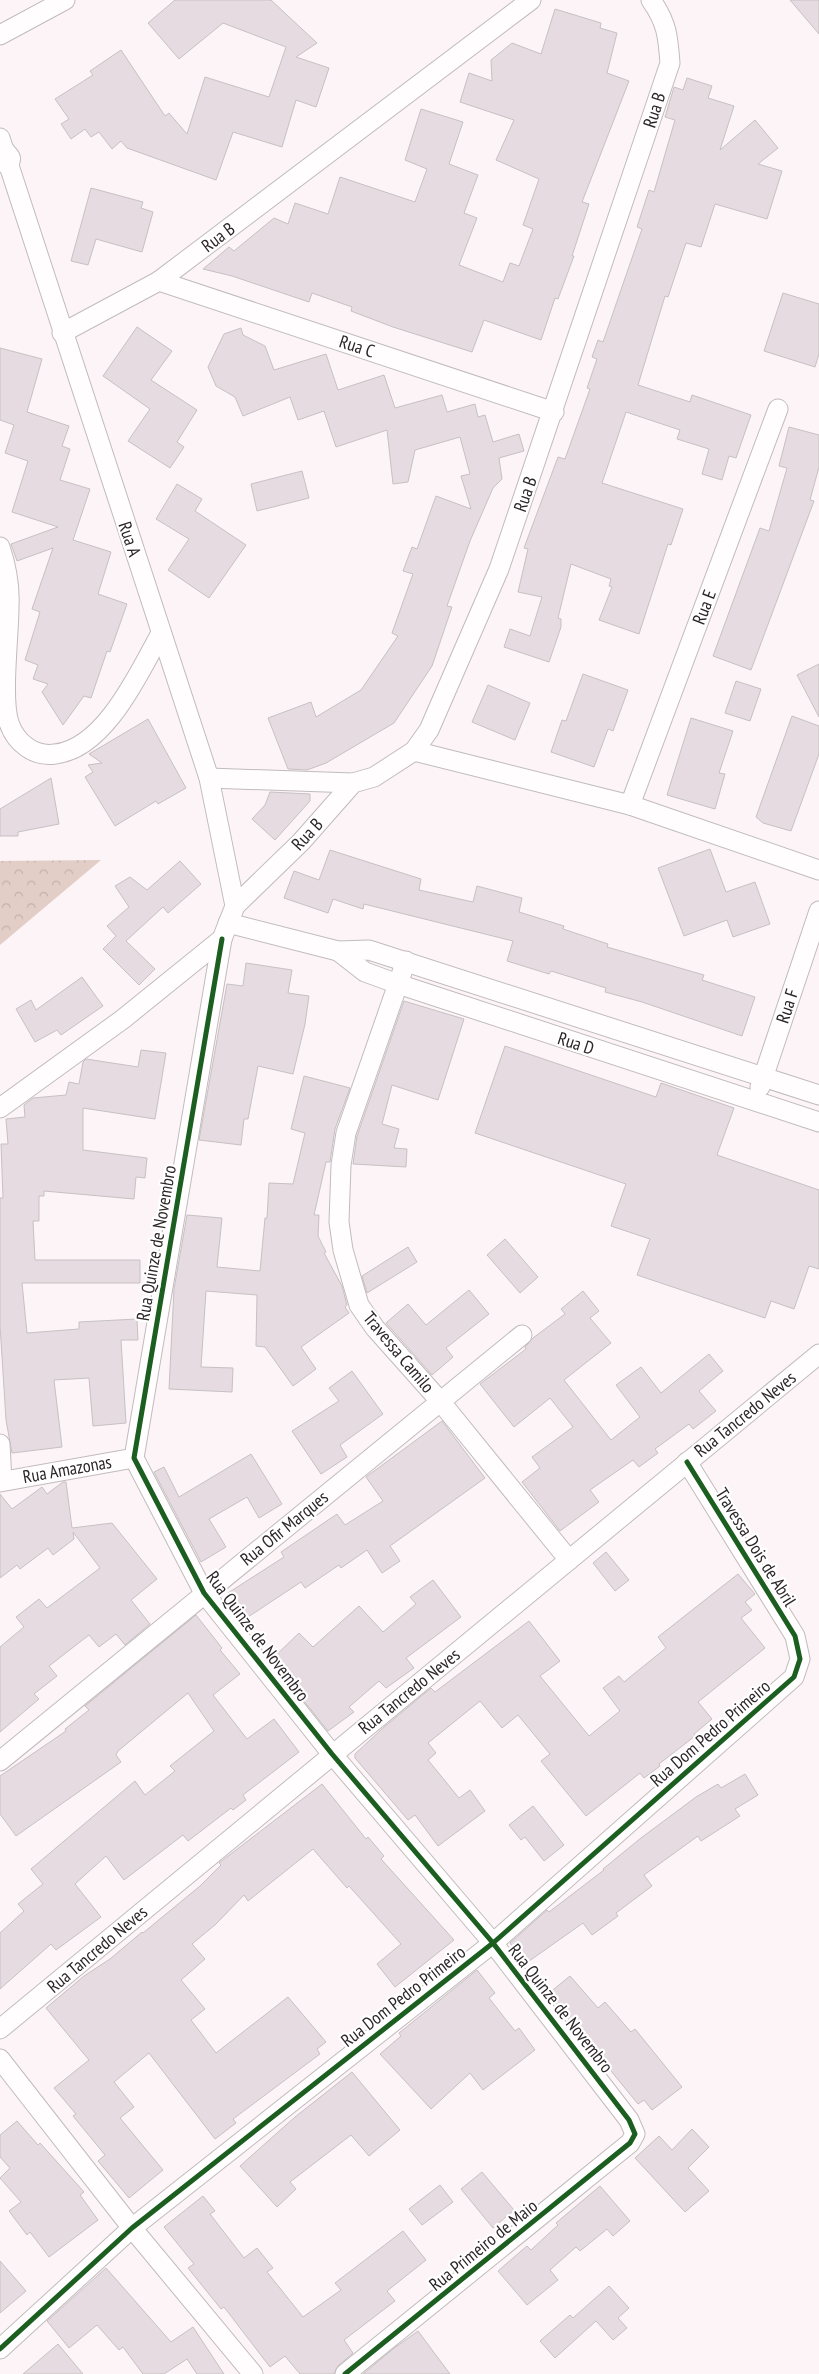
<svg xmlns="http://www.w3.org/2000/svg" width="819" height="2374" font-family="'PT Sans Narrow',sans-serif">
<style>
.forest{fill:url(#forest-crowns)}
.building{fill:#e5dbe0;stroke:#c7c1c3}
.lines{fill:none;stroke-linecap:round;stroke-linejoin:round}
.street-casing{stroke:#c2bbbd;stroke-width:21}
.secondary-casing{stroke:#c2bbbd;stroke-width:30}
.street{stroke:#fffdfe;stroke-width:19}
.secondary{stroke:#fffdfe;stroke-width:28}
.cycleway-casing{stroke:#fff;stroke-width:8}
.cycleway{stroke:#1b5e20;stroke-width:5}
.labels{text-anchor:middle;dominant-baseline:central;stroke-width:4.5;stroke-linejoin:round;paint-order:stroke}
.street-label{font-size:18px;fill:#2d2628;stroke:#fff}
</style>
<defs>
<pattern id="forest-crowns" width="20" height="18" patternUnits="userSpaceOnUse" patternTransform="scale(1.25)"><rect width="20" height="18" fill="#e2cec7"/><path d="M2 6a3 3 0 1 1 6 0M12 15a3 3 0 1 1 6 0" fill="none" stroke="#c2b1ab"/></pattern>
</defs>
<rect width="100%" height="100%" fill="#fcf4f6"/>
<!-- forest -->
<path class="forest" d="M101 860 0 945V861Z"/>
<!-- building -->
<g class="building">
<path d="M175 0H271L317 43 296 57 329 68 316 107 296 100 282 147 233 132 216 180 127 148 121 141 112 149 99 132 91 137 85 129 71 139 61 124 69 119 55 99 93 75 90 71 121 50 165 116 169 113 187 134 205 77 269 97 286 47 223 23 179 59 148 23Z"/>
<path d="M790 0H819V34Z"/>
<path d="M555 9 601 23 600 28 617 33 607 73 629 81 582 202 589 204 572 256H574L558 299 555 298 541 340 484 320 472 352 393 327 351 311 352 307 312 293 309 302 232 276 203 269 229 247 234 251 274 218 288 224 295 203 328 214 340 177 415 202 427 169 405 160 421 109 463 122 449 164 478 175 464 213 477 218 459 265 503 282 510 263 519 266 533 229 523 225 539 179 496 160 514 120 460 102 469 73 492 81 491 60 512 43 541 54Z"/>
<path d="M687 78 712 86 708 98 734 106 720 150 755 120 778 148 758 164 782 171 767 219 715 204 701 247 686 243 668 297 665 296 638 385 690 402 692 395 751 415 736 458 729 456 722 480 702 474 709 449 677 439 680 430 626 412 602 483 683 509 671 545 668 544 639 634 599 620 612 587 609 586 611 579 571 564 558 618 561 619V627L549 662 504 647 510 629 530 636 542 597 518 592 528 549 524 548 558 457 565 459 590 389 587 388 597 359 592 357 598 340 603 342 642 229 637 227 649 190 654 192 675 120 665 117 674 87 683 90Z"/>
<path d="M91 188 143 202 141 208 153 212 142 252 96 239 88 265 71 261Z"/>
<path d="M783 293 819 304V354L815 367 764 351Z"/>
<path d="M137 327 172 351 151 380 197 410 177 442 184 447 170 468 128 441 150 409 103 376Z"/>
<path d="M241 328 243 335 265 346 274 370 326 354 338 390 384 375 395 408 442 395 447 412 475 404 478 417 485 415 493 442 519 434 524 451 499 458 502 479 493 488 470 541 447 606 452 607 432 666 394 723 326 763 307 770 288 769 268 718 311 702 316 717 361 690 398 636 392 633 413 574 403 571 412 547 417 549 436 496 471 509 461 476 470 474 460 437 415 450 408 482 393 484 387 430 336 447 324 411 298 420 290 397 243 416 235 397 216 386 208 367 224 334Z"/>
<path d="M0 348 42 359 27 412 69 426 62 446 70 449 60 480 90 489 73 540 111 552 98 594 127 604 110 652 107 651 91 698 84 696 63 725 42 692 48 684 33 679 38 665 25 660 40 612 32 609 53 548 17 561 11 544 58 527 12 512 28 461 5 453 14 425 0 420Z"/>
<path d="M789 427 819 435V467L810 500 814 501 751 670 713 656 760 528 769 531 787 468 779 466Z"/>
<path d="M302 471 309 498 257 511 251 484Z"/>
<path d="M177 484 202 499 195 511 246 545 209 598 168 570 189 539 156 519Z"/>
<path d="M819 664V717L797 675Z"/>
<path d="M583 674 628 690 613 731 608 729 594 767 551 752 562 720 566 721Z"/>
<path d="M736 681 761 689 750 721 725 713Z"/>
<path d="M488 685 530 703 515 740 472 722Z"/>
<path d="M792 716 819 726V754L791 831 763 823 756 817Z"/>
<path d="M691 718 733 731 719 773 725 774 715 809 667 795Z"/>
<path d="M148 719 186 788 158 804 156 801 115 826 85 777 93 772 88 765 102 763 89 754Z"/>
<path d="M51 778 59 824 18 832V836H0V809Z"/>
<path d="M270 792 310 794V801L275 840 252 819 265 805Z"/>
<path d="M710 849 726 892 755 882 770 924 733 937 727 920 684 936 658 868Z"/>
<path d="M330 850 421 879 419 890 473 902 477 886 522 898 519 912 564 926 563 929 608 944 607 947 704 975 702 980 755 997 742 1036 642 1002 605 992 606 988 551 971 549 974 507 961 513 941 364 904 363 909 333 899 328 913 284 898 294 871 319 880Z"/>
<path d="M180 861 201 884 168 913 163 907 126 941 155 969 139 985 103 949 116 936 107 926 129 907 115 886 130 877 147 890Z"/>
<path d="M246 963 292 970 288 993 309 996 305 1024 293 1074 258 1066 248 1119H244L241 1145 199 1140 227 984 243 986Z"/>
<path d="M82 977 103 1006 61 1035 57 1030 35 1042 16 1009 31 1000 36 1010Z"/>
<path d="M404 1001 464 1019 448 1069 438 1100 392 1085 382 1124 399 1129 394 1148 407 1149 406 1167 353 1164 357 1136Z"/>
<path d="M505 1046 656 1097 661 1083 734 1108 717 1155 819 1190V1269L809 1266 794 1309 771 1301 765 1318 637 1275 650 1239 611 1226 626 1184 475 1133Z"/>
<path d="M141 1050 166 1053 155 1119 83 1108V1150L147 1158 145 1178 136 1177 134 1199 44 1191V1196H39V1221H33L35 1260H140V1283H22L27 1333 79 1329V1322L137 1319 138 1340H121L126 1423 93 1426 89 1378 54 1380 62 1447 12 1453 6 1420 0 1325V1198H3L1 1144H8L6 1119 25 1117 24 1105 33 1098 66 1095 69 1082 79 1084 83 1062 86 1059 138 1067Z"/>
<path d="M304 1076 350 1088 335 1129 330 1162H326L314 1215H319L318 1236 326 1252 324 1253 342 1286 347 1305 345 1307 349 1313 301 1347 316 1369 293 1386 265 1347 256 1346 257 1295 206 1291 201 1367 233 1368 232 1392 169 1389 174 1289 187 1215 222 1218 217 1267 260 1271 265 1218H267L269 1183 293 1184 305 1133 291 1129Z"/>
<path d="M505 1239 538 1277 520 1293 487 1255Z"/>
<path d="M408 1247 417 1262 367 1293 362 1276Z"/>
<path d="M469 1290 489 1314 446 1348 453 1357 432 1375 386 1323 408 1304 426 1325Z"/>
<path d="M583 1291 599 1311 590 1318 611 1343 564 1380 611 1440 640 1417 616 1385 641 1367 661 1393 709 1354 723 1371 699 1391 716 1411 693 1429 689 1424 655 1449 658 1453 639 1467 633 1460 590 1490 599 1502 560 1531 522 1482 540 1468 532 1457 573 1427 550 1398 514 1427 480 1384 526 1349 525 1347 533 1338 565 1314 561 1309Z"/>
<path d="M352 1371 383 1414 340 1445 347 1457 321 1474 292 1431 339 1401 329 1388Z"/>
<path d="M442 1421 485 1478 390 1546 400 1561 382 1573 367 1550 341 1568 339 1565 305 1588 301 1582 245 1619 228 1593 284 1557 281 1552 337 1514 345 1525 383 1501 366 1477Z"/>
<path d="M251 1454 282 1504 259 1518 247 1497 209 1519 226 1547 201 1562 154 1472 164 1467 179 1497Z"/>
<path d="M63 1482H66L72 1528 112 1523 157 1579 131 1600 150 1624 125 1645 116 1634 99 1647 89 1635 49 1666 57 1676 34 1694 39 1699 0 1732V1647L24 1627 16 1617 39 1599 47 1608 100 1568 73 1532 74 1539 53 1555 48 1548 20 1569 17 1565 0 1578V1494L12 1509 42 1487 47 1494Z"/>
<path d="M606 1552 629 1580 615 1591 593 1563Z"/>
<path d="M738 1574 755 1594 745 1602 752 1610 741 1618 765 1648 698 1702 712 1719 694 1734 695 1736 659 1764 660 1766 644 1778 640 1773 586 1816 541 1761 550 1754 518 1715 502 1728 480 1701 428 1743 436 1753 428 1760 459 1798 470 1790 485 1811 438 1846 415 1815 408 1820 355 1758V1754L383 1728 431 1688 435 1692 529 1621 560 1661 540 1676 589 1736 620 1711 603 1688 619 1676 624 1682 666 1648 658 1637Z"/>
<path d="M433 1580 461 1617 406 1658 414 1668 386 1688 379 1681 349 1707 354 1712 328 1731 271 1660 299 1633 313 1647 359 1606 383 1632 416 1604 410 1597Z"/>
<path d="M196 1615 222 1648 220 1650 240 1674 213 1695 247 1739 274 1719 299 1752 243 1795 246 1800 233 1810 231 1808 188 1841 183 1835 124 1880 106 1856 75 1884 101 1917 56 1950 51 1944 0 1989V1933L24 1911 18 1904 43 1884 31 1869 135 1781 145 1795 175 1771 170 1766 214 1731 188 1693 118 1751 116 1755 121 1762 16 1836 0 1814V1776L66 1731 65 1729 89 1710 85 1706Z"/>
<path d="M745 1774 758 1795 735 1809 740 1816 701 1841 698 1836 644 1875 652 1886 616 1913 618 1916 592 1935 583 1923 525 1964 510 1943 547 1910 549 1912 604 1870 603 1869 641 1838 696 1797 718 1784 721 1788Z"/>
<path d="M322 1784 366 1839 368 1837 384 1856 381 1859 454 1940 395 1987 377 1964 401 1944 349 1886 347 1888 313 1849 248 1901 244 1895 216 1924 192 1944 205 1959 181 1980 205 2009 191 2020 216 2053 288 1997 326 2042 317 2049 320 2054 233 2119 236 2123 215 2139 149 2053 114 2082 134 2107 120 2118 163 2170 129 2198 98 2161 105 2155 73 2116 76 2114 54 2088 89 2060 46 2008 84 1976 110 1959 142 1932 143 1933 200 1886 221 1865 219 1863Z"/>
<path d="M533 1806 564 1845 544 1861 525 1837 521 1840 509 1825Z"/>
<path d="M477 1970 495 1993 489 1998 515 2031 519 2028 535 2050 483 2090 470 2073 431 2109 380 2054 401 2036 399 2033Z"/>
<path d="M570 1976 598 2008 605 2002 631 2032 635 2029 682 2087 652 2110 644 2100 638 2104 548 1994Z"/>
<path d="M352 2072 400 2130 369 2156 351 2135 290 2182 296 2189 277 2207 240 2166 295 2117Z"/>
<path d="M17 2121 38 2145 40 2143 84 2192 80 2195 98 2220 49 2257 30 2232 27 2235 9 2211 21 2202 0 2178 10 2168 0 2157V2135Z"/>
<path d="M692 2129 709 2147 688 2168 709 2191 685 2212 635 2158 659 2136 672 2150Z"/>
<path d="M482 2172 514 2210 493 2228 461 2189Z"/>
<path d="M440 2185 453 2202 422 2225 409 2209Z"/>
<path d="M600 2186 630 2221 613 2236 607 2229 580 2251 576 2247 550 2270 558 2280 527 2305 498 2271 527 2246 531 2250 558 2225 556 2223Z"/>
<path d="M203 2196 215 2211 210 2214 244 2258 257 2248 273 2268 267 2272 303 2317 341 2290 335 2283 403 2231 426 2260 387 2291 395 2301 344 2340 353 2353 338 2366 334 2374H300L285 2356 270 2367 224 2307 221 2309 188 2268 194 2264 164 2227Z"/>
<path d="M0 2261 26 2291 0 2313Z"/>
<path d="M106 2268 171 2342 193 2327 224 2374H197L187 2359 164 2374H143L123 2347 119 2350 97 2325 69 2348 47 2321Z"/>
<path d="M609 2286 629 2308 618 2318 627 2328 613 2340 596 2321 555 2358 540 2341 570 2315 573 2318Z"/>
<path d="M418 2331 450 2374H363L393 2349Z"/>
<path d="M58 2344 83 2374H23Z"/>
</g>
<g class="lines">
<defs>
<g id="street">
<path d="M0 35 65 0"/>
<path d="M0 138 209 778 235 906 222 939 123 1019 0 1108"/>
<path d="M159 281 554 412"/>
<path d="M62 333 159 281 531 0"/>
<path d="M0 547C6 565 10 587 9 606 9 637 1 697 9 723 16 743 34 757 55 754 105 749 140 671 161 633"/>
<path d="M414 751 630 805 819 870"/>
<path d="M209 778 353 783"/>
<path d="M630 805 778 409"/>
<path d="M235 906 301 842 353 783 374 777 414 751 429 730 499 569 670 63C668 36 667 23 651 0"/>
<path d="M228 923 338 951 369 950 819 1095"/>
<path d="M222 939 134 1458 204 1593 332 1754 493 1943 629 2120 635 2134 630 2143 345 2374"/>
<path d="M338 951 365 972 398 984 819 1122"/>
<path d="M406 961 346 1133 341 1165 339 1222 343 1250 359 1305 375 1328 440 1401 569 1560"/>
<path d="M760 1087 819 911"/>
<path d="M0 1444 2 1481"/>
<path d="M0 1482 134 1458"/>
<path d="M0 1761 522 1335"/>
<path d="M0 2029 819 1354"/>
<path d="M0 2059 132 2228 253 2374"/>
<path d="M0 2349 132 2228 493 1943 794 1677 800 1659 795 1636 687 1462"/>
</g>
<path id="secondary" d="M0 152 6 159"/>
</defs>
<!-- street casing -->
<use href="#street" class="street-casing"/>
<!-- secondary casing -->
<use href="#secondary" class="secondary-casing"/>
<!-- street -->
<use href="#street" class="street"/>
<!-- secondary -->
<use href="#secondary" class="secondary"/>
<defs>
<g id="cycleway">
<path d="M222 939 134 1458 204 1593 332 1754 493 1943 629 2120 635 2134 630 2143 345 2374"/>
<path d="M0 2349 132 2228 493 1943 794 1677 800 1659 795 1636 687 1462"/>
</g>
</defs>
<!-- cycleway casing -->
<use href="#cycleway" class="cycleway-casing"/>
<!-- cycleway -->
<use href="#cycleway" class="cycleway"/>
</g>
<g class="labels">
<!-- street labels -->
<g class="street-label">
<text transform="translate(654 110) rotate(-72)">Rua B</text>
<text transform="translate(218 237) rotate(-37)">Rua B</text>
<text transform="translate(357 346) rotate(18)">Rua C</text>
<text transform="translate(525 494) rotate(-71)">Rua B</text>
<text transform="translate(130 539) rotate(72)">Rua A</text>
<text transform="translate(704 607) rotate(-69)">Rua E</text>
<text transform="translate(307 834) rotate(-47)">Rua B</text>
<text transform="translate(787 1006) rotate(-72)">Rua F</text>
<text transform="translate(576 1043) rotate(18)">Rua D</text>
<text transform="translate(156 1243) rotate(-80)">Rua Quinze de Novembro</text>
<text transform="translate(399 1352) rotate(50)">Travessa Camilo</text>
<text transform="translate(745 1414) rotate(-39)">Rua Tancredo Neves</text>
<text transform="translate(67 1469) rotate(-10)">Rua Amazonas</text>
<text transform="translate(284 1528) rotate(-39)">Rua Ofir Marques</text>
<text transform="translate(756 1547) rotate(58)">Travessa Dois de Abril</text>
<text transform="translate(258 1636) rotate(53)">Rua Quinze de Novembro</text>
<text transform="translate(409 1691) rotate(-39)">Rua Tancredo Neves</text>
<text transform="translate(710 1733) rotate(-41)">Rua Dom Pedro Primeiro</text>
<text transform="translate(97 1949) rotate(-40)">Rua Tancredo Neves</text>
<text transform="translate(403 1996) rotate(-38)">Rua Dom Pedro Primeiro</text>
<text transform="translate(561 2008) rotate(52)">Rua Quinze de Novembro</text>
<text transform="translate(483 2245) rotate(-39)">Rua Primeiro de Maio</text>
</g>
</g>
</svg>
